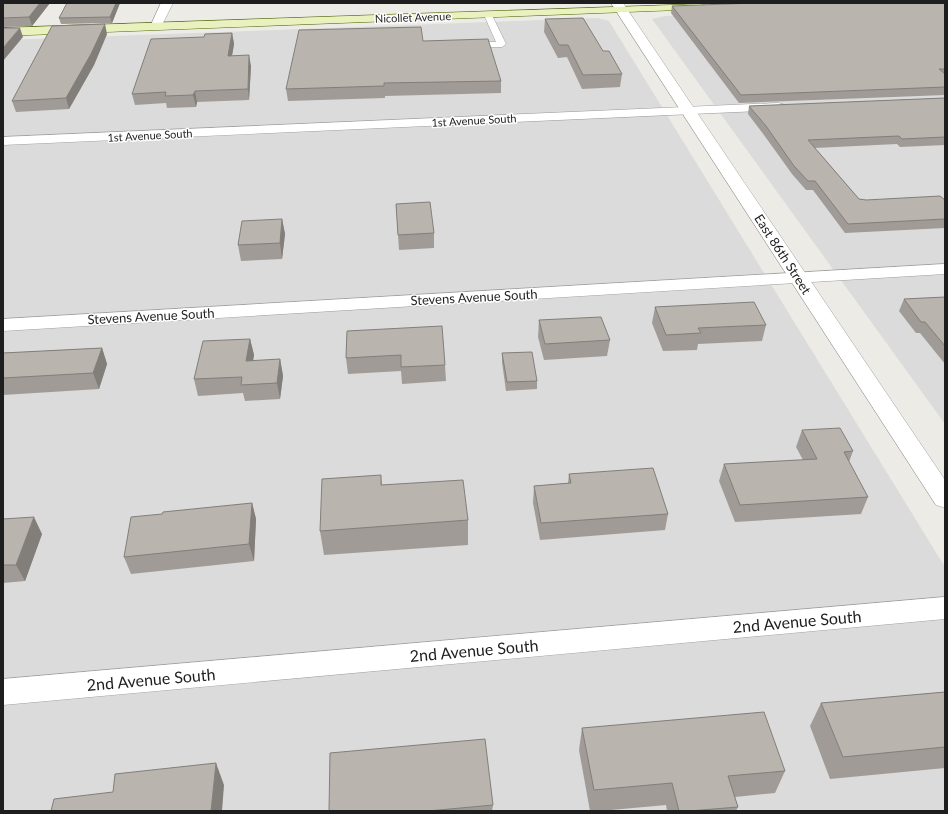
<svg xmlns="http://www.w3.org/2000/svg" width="948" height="814" font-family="Lato,sans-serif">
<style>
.residential{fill:#dbdbdb}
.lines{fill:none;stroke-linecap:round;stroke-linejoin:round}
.service-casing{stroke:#9f9f9f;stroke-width:1}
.minor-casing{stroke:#9f9f9f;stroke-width:1}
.tertiary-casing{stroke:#9f9f9f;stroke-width:1}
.secondary-casing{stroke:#556811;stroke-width:1}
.service{fill:#fff;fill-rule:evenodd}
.minor{fill:#fff;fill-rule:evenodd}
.tertiary{fill:#fff;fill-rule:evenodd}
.secondary{fill:#e9f2be;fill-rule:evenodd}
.wall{fill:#a09b96}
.shaded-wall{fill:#827e7a}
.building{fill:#bab4ae;stroke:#827e7a}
.labels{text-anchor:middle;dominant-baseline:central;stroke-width:3;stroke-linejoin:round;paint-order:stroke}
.far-street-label{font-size:11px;fill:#1e1e1e;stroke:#fff}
.street-label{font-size:13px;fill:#1e1e1e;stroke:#fff}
.near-street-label{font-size:16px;fill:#1e1e1e;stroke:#fff}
</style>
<rect width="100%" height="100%" fill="#edebe5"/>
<!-- residential -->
<g class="residential">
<path d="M945 6V424L652 19 665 16Z"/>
<path d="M598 18 609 21 945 567V811H3V40Z"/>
</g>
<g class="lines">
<defs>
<path id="service" d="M485 13H491L506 44 502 47H466L465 45 469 42H496L484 15Z"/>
<g id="minor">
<path d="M161 3H173L160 29H152L150 27Z"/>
<path d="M778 103 783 104 785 107 783 110 3 145V137Z"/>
<path d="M945 264V274L3 331V319Z"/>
<path d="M945 597V619L3 705V679Z"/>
</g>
<path id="tertiary" d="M611 3H623L945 480V508L936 505Z"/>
<path id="secondary" d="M701 4 705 5 707 7 705 9 3 36V28Z"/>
</defs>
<!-- service casing -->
<use href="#service" class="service-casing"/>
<!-- minor casing -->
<use href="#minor" class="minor-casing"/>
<!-- tertiary casing -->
<use href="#tertiary" class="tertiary-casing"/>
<!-- secondary casing -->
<use href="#secondary" class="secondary-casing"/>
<!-- service -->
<use href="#service" class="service"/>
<!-- minor -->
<use href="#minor" class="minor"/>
<!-- tertiary -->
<use href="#tertiary" class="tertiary"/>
<!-- secondary -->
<use href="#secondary" class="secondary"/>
</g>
<!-- wall -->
<g class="wall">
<path d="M3 3H50L32 26 3 27Z"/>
<path d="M120 3 112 23 61 24 59 18Z"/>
<path d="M664 3H683L664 4Z"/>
<path d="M945 3V95L739 103 671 13 672 6Z"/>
<path d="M545 19 603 51 622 74 620 87 582 89 567 57 558 58 544 32Z"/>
<path d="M232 33 234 44 232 56 251 66 249 100 197 102 196 107 167 108 166 103 135 105 132 94 204 37Z"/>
<path d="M107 34 94 65 69 109 16 112 12 101Z"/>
<path d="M423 41 501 81V93L385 96V98L288 101 286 89Z"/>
<path d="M945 98V145L900 147 897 144 815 148 859 199 866 200H945V228L845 233 813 190H806L792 174 764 135 748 114 749 106Z"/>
<path d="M396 204 434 233V248L399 250Z"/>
<path d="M282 219 285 234 282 259 241 261 238 245Z"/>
<path d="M945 297V364L920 333H916L899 311 904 299Z"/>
<path d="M655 307 766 325 762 341 698 344 697 350 663 351 652 323Z"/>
<path d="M539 320 610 340 607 356 544 360 538 337Z"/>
<path d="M347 331 445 365 446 381 402 384 401 371 348 374 346 358Z"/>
<path d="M250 339 254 355 253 361 280 359 283 376 280 399 245 401 243 393 198 396 194 379Z"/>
<path d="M102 348 107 364 99 389 3 395V353Z"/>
<path d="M502 353 537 381V389L506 391 502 362Z"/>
<path d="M802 430 853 451 849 462 868 497 861 514 735 522 719 481 724 464 803 460 796 447Z"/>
<path d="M569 474 668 514 665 530 540 540 533 503 534 486 568 483Z"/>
<path d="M381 475 382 485 468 520V545L324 555 320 531Z"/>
<path d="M252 503 256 519 254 561 131 574 124 557 162 514Z"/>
<path d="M3 519 42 534 25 581 3 583Z"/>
<path d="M945 692V768L830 779 810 726 821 703Z"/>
<path d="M582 728 785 771 775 793 735 797 738 807 736 811H667L666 805 600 811H590L579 750Z"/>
<path d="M493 805 492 811H329Z"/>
</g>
<!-- shaded-wall -->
<g class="shaded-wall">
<path d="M40 3H50L32 26 29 17Z"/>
<path d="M116 3H120L112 23 110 17Z"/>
<path d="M105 24 107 34 94 65 69 109 66 98Z"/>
<path d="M20 28 23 37 3 61V48Z"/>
<path d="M232 33 234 44 230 67 228 56Z"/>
<path d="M249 55 251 66 249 100 248 89Z"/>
<path d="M195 91 197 102 196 107 193 95Z"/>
<path d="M282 219 285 234 282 259 280 243Z"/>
<path d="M250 339 254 355 250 377 246 361Z"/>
<path d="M102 348 107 364 99 389 93 373Z"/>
<path d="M280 359 283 376 280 399 277 383Z"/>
<path d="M252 503 256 519 254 561 249 544Z"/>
<path d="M34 517 42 534 25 581 16 565Z"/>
<path d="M216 763 224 785 222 811H211Z"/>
</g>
<!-- building -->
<g class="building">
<path d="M3 3H40L29 17 3 18Z"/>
<path d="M67 3H116L110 17 59 18Z"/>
<path d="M755 3H945V69H939L945 74V87L741 95 672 6Z"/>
<path d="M583 18 603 51H609L622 74 583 75 568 45H559L545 19Z"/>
<path d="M105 24 91 54 66 98 12 101 52 26Z"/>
<path d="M421 27 423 41 488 39 501 81 384 83V86L286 89 299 30Z"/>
<path d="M3 28H20L3 48Z"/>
<path d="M232 33 228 56 249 55 248 89 195 91 193 95 165 96 166 92 132 94 151 39 204 37 205 34Z"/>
<path d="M945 98V137L902 139 899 136 808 140 859 199 866 200 940 196 945 200V219L848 224 815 181H808L794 166 766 126 749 106Z"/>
<path d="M430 202 434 233 398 235 396 204Z"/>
<path d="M282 219 280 243 238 245 242 221Z"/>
<path d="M945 297V346L925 322H921L904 299Z"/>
<path d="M754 302 766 325 698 328 701 333 666 335 655 307Z"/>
<path d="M601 317 610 340 545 344 539 320Z"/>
<path d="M442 326 445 365 401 367V355L346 358 347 331Z"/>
<path d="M250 339 246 361 280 359 277 383 241 385 242 377 194 379 203 341Z"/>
<path d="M102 348 93 373 3 378V353Z"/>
<path d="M532 352 537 381 507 382 502 353Z"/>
<path d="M840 428 853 451 844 452 868 497 740 505 724 464 817 459 802 430Z"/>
<path d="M653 468 668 514 541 523 534 486 571 483 569 474Z"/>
<path d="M381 475V485L463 480 468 520 320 531 322 479Z"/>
<path d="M252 503 249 544 124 557 131 517 162 514 163 512Z"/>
<path d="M34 517 16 565H3V519Z"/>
<path d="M945 692V747L843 757 821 703Z"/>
<path d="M764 712 785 771 728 776 738 807 689 811H679L672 783 594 790 582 728Z"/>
<path d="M485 739 493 805 428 811H329L330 753Z"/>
<path d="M216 763 211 811H51L54 799 113 792 115 774Z"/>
</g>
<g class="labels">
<!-- far-street labels -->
<g class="far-street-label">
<text transform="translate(413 17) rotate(-2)">Nicollet Avenue</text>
<text transform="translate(474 120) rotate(-3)">1st Avenue South</text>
<text transform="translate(150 135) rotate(-3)">1st Avenue South</text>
</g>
<!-- street labels -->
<g class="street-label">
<text transform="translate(783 254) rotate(57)">East 86th Street</text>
<text transform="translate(474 297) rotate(-3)">Stevens Avenue South</text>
<text transform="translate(151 316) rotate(-3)">Stevens Avenue South</text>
</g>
<!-- near-street labels -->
<g class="near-street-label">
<text transform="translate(797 621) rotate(-5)">2nd Avenue South</text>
<text transform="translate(474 650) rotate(-5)">2nd Avenue South</text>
<text transform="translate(151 679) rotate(-5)">2nd Avenue South</text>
</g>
</g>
<!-- border -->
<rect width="948" height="814" fill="none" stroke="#1e1e1e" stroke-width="8"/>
</svg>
